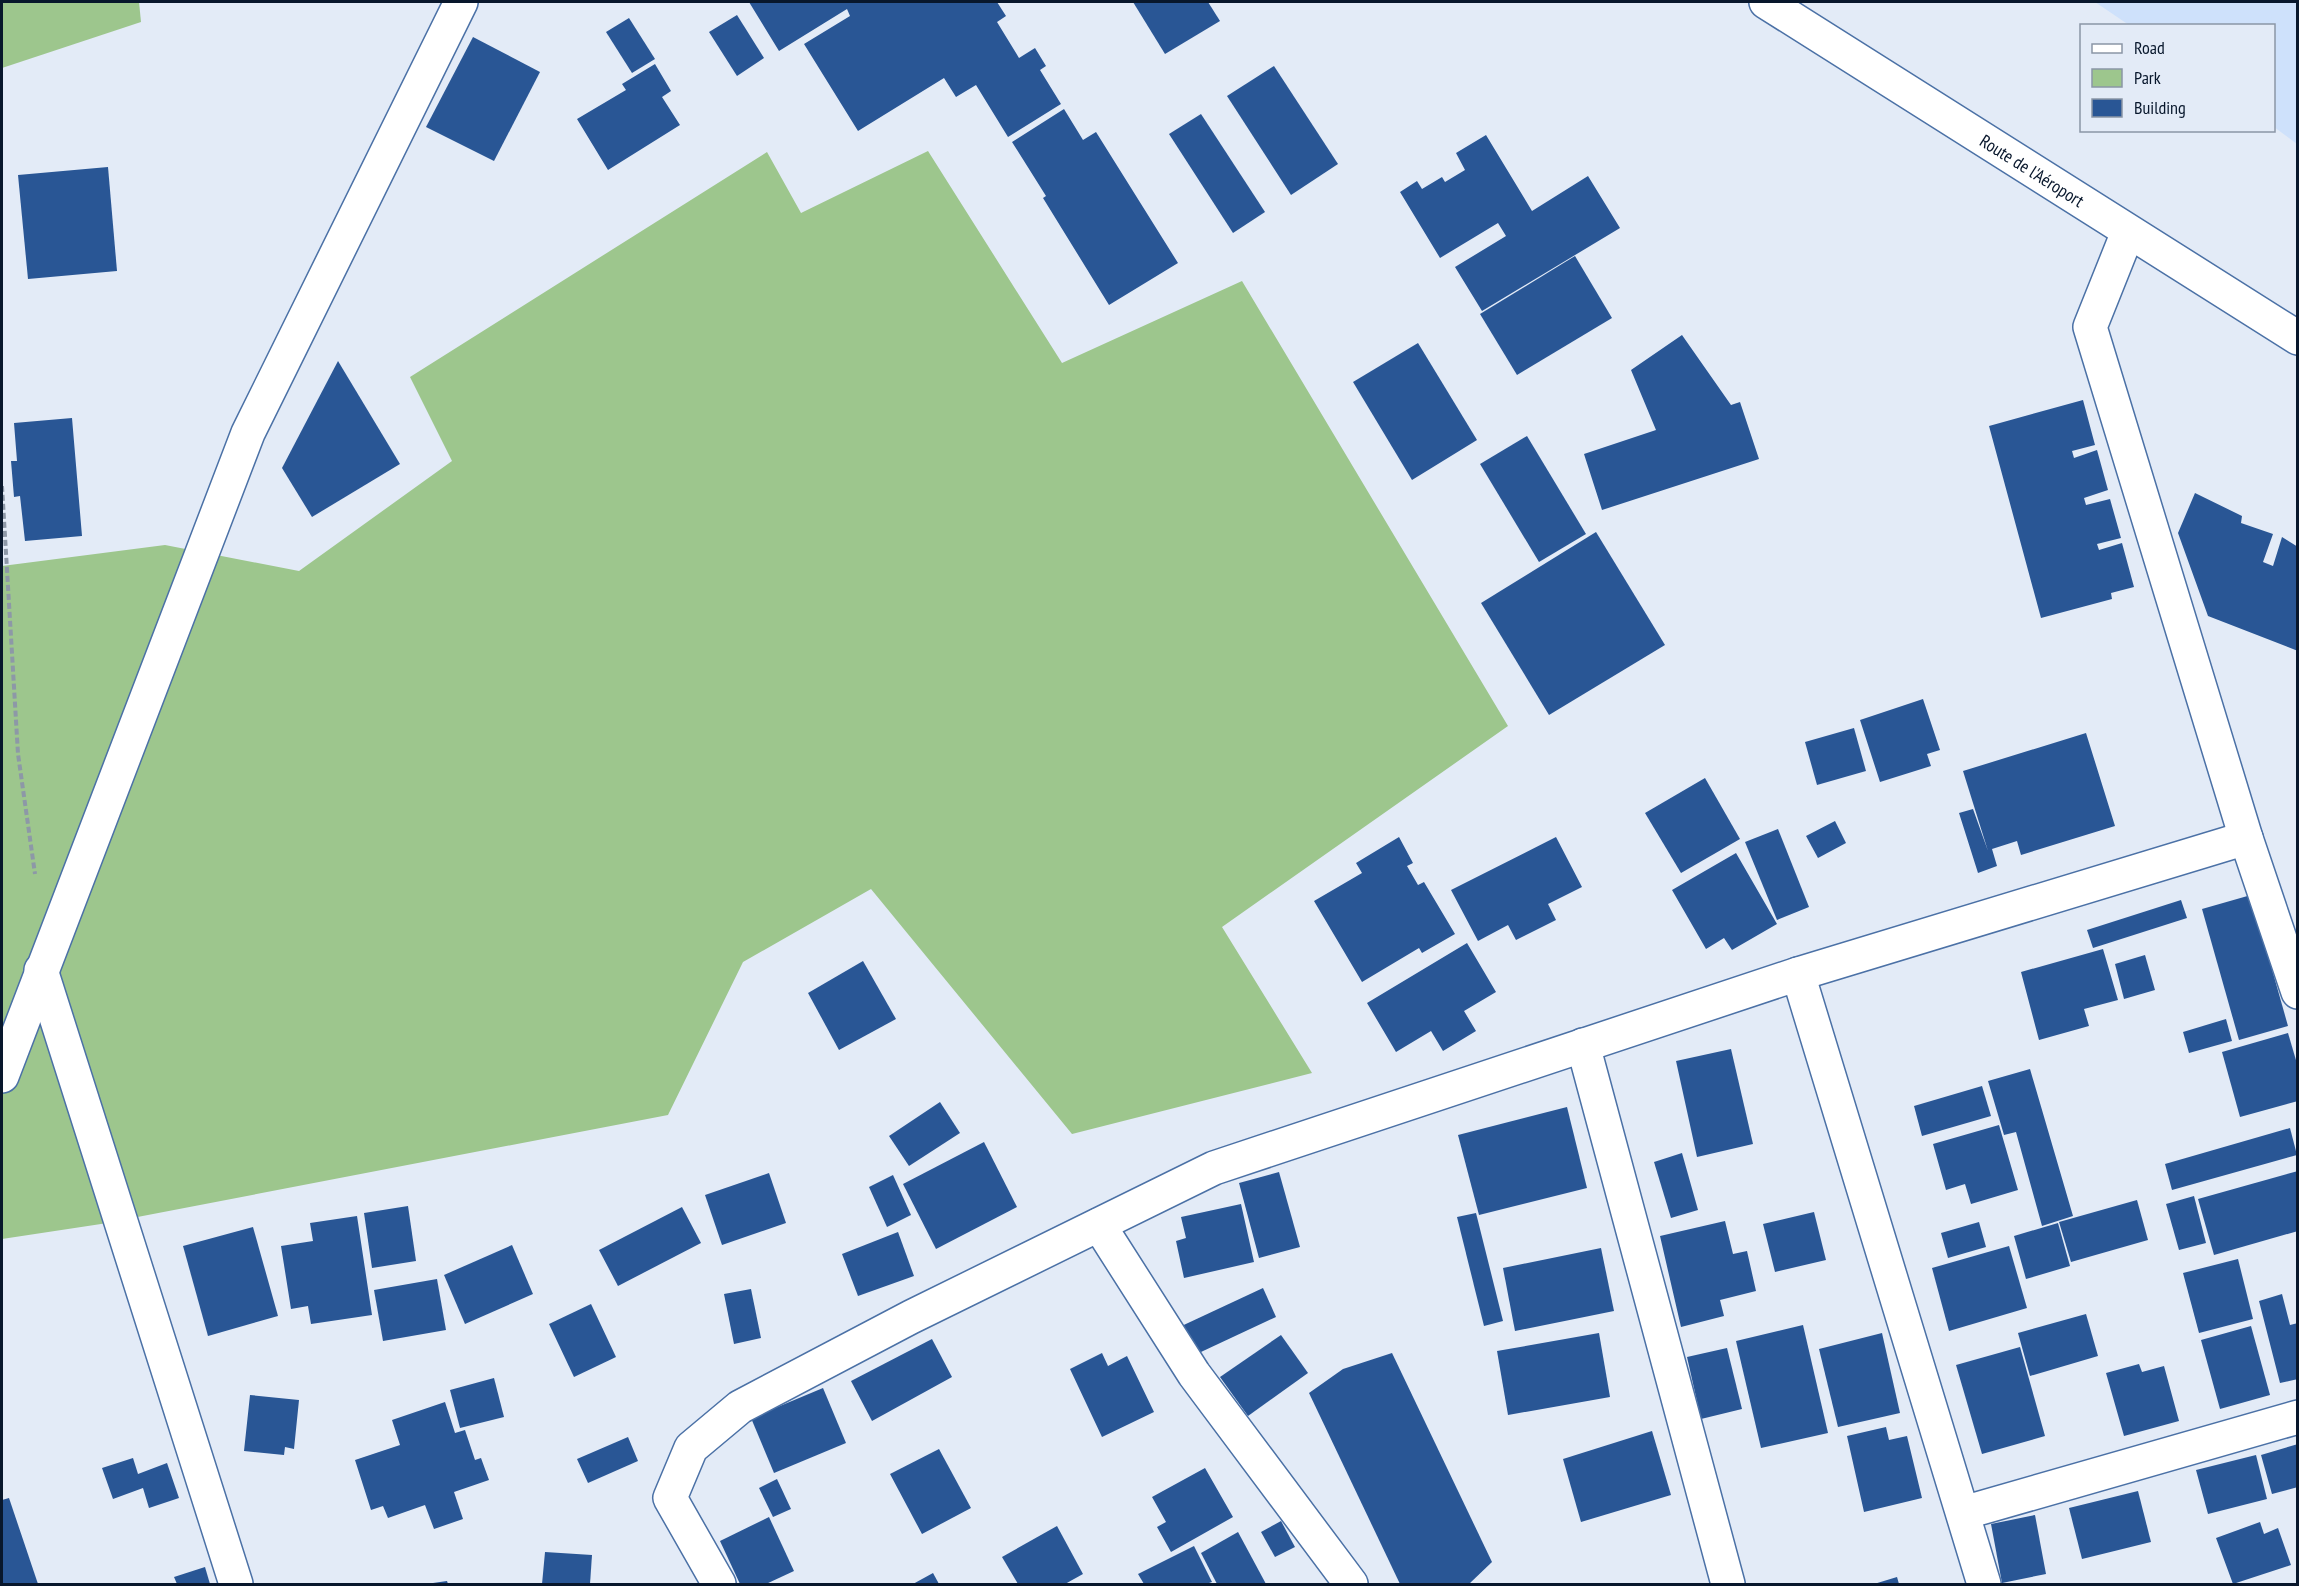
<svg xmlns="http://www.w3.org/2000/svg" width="2299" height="1586" font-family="'PT Sans Narrow',sans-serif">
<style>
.built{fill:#cee1fb}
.green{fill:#9dc68d}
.building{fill:#295695}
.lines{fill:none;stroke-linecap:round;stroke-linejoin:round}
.minor-casing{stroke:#4b71a6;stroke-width:36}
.secondary-casing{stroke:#4b71a6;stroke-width:36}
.path{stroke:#8d98a7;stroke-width:4;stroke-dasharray:6 3;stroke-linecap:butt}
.minor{stroke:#fff;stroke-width:33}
.secondary{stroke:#fff;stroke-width:33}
.labels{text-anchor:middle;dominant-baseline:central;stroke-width:6;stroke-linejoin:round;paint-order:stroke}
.street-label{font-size:18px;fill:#08172c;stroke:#e3ebf7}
</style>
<rect width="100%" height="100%" fill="#e3ebf7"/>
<!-- built -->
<path class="built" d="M2095 2H2297V144L2274 127V26L2129 25Z"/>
<!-- green -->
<g class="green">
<path d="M2 2H139L141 22 2 68Z"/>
<path d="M928 151 1062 363 1242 281 1508 726 1222 927 1312 1073 1072 1134 871 889 743 962 668 1115 101 1224 2 1239V566L165 545 299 571 452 461 410 377 767 152 801 213Z"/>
</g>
<!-- building -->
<g class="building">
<path d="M749 2H997L1006 16 997 22 1019 58 1035 48 1046 66 1040 70 1061 104 1008 137 976 85 956 97 944 78 858 131 804 44 850 16 847 9 779 51Z"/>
<path d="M1133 2H1208L1220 21 1165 54Z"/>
<path d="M737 15 764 58 737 76 709 32Z"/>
<path d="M629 18 655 59 632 73 606 32Z"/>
<path d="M473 37 540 72 494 161 426 127Z"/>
<path d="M655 64 671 91 662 97 680 125 608 170 577 119 626 90 622 84Z"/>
<path d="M1274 66 1338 164 1291 195 1227 96Z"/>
<path d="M1064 109 1083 140 1096 132 1178 263 1109 305 1043 198 1046 196 1012 142Z"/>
<path d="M1201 114 1265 212 1233 233 1169 134Z"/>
<path d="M1486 135 1532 211 1588 176 1620 228 1482 311 1455 267 1506 236 1498 223 1440 258 1400 192 1417 181 1422 189 1442 177 1445 182 1465 170 1456 153Z"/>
<path d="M108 167 117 271 28 279 18 175Z"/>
<path d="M1575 256 1612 318 1517 375 1480 314Z"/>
<path d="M1682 335 1731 405 1740 402 1759 459 1602 510 1584 454 1656 430 1631 370Z"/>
<path d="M1418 343 1477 440 1412 480 1353 382Z"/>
<path d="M338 361 400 464 312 517 282 468Z"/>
<path d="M2083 400 2095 445 2072 451 2074 458 2097 450 2108 490 2084 498 2086 505 2110 499 2121 538 2097 544 2099 550 2122 543 2134 587 2111 593 2112 599 2041 618 1989 426Z"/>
<path d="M72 418 82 536 25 541 20 496 14 497 11 461H17L14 423Z"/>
<path d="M1527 436 1586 534 1539 562 1480 464Z"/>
<path d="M2195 493 2242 516 2241 523 2273 534 2263 562 2273 566 2282 537 2298 547V651L2208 616 2178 533Z"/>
<path d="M1596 532 1665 645 1549 715 1481 603Z"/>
<path d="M1923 699 1940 750 1927 754 1931 766 1880 782 1860 720Z"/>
<path d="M1854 728 1866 771 1817 785 1805 742Z"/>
<path d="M2086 733 2115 826 2021 855 2017 841 1992 849 1997 866 1978 873 1959 813 1973 809 1988 851 1963 771Z"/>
<path d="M1705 778 1740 839 1681 873 1645 813Z"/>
<path d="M1835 821 1846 843 1818 858 1806 836Z"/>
<path d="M1778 829 1809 907 1777 920 1745 842Z"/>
<path d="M1399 837 1413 863 1407 866 1418 885 1424 882 1455 934 1422 953 1419 948 1362 982 1314 901 1362 873 1356 863Z"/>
<path d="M1556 837 1582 887 1548 904 1556 920 1516 940 1508 925 1478 941 1451 890Z"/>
<path d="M1736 853 1777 924 1732 950 1724 938 1706 949 1672 890Z"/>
<path d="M2251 895 2288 1026 2239 1040 2202 909Z"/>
<path d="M2181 900 2187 918 2093 948 2087 930Z"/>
<path d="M1467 943 1496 992 1464 1011 1476 1031 1443 1051 1431 1031 1396 1052 1367 1003Z"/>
<path d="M2103 949 2118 1000 2084 1009 2089 1026 2039 1040 2021 972Z"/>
<path d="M2145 955 2155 990 2124 999 2115 964Z"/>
<path d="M863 961 896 1019 839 1050 808 993Z"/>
<path d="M2226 1019 2232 1041 2189 1053 2183 1032Z"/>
<path d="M2288 1033 2298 1067V1101L2240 1117 2222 1052Z"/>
<path d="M1731 1049 1753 1144 1697 1157 1676 1061Z"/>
<path d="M2030 1069 2073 1216 2042 1226 2016 1132 2004 1135 1988 1081Z"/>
<path d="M1982 1086 1991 1116 1922 1136 1914 1106Z"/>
<path d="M940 1102 960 1133 909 1166 889 1136Z"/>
<path d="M1567 1107 1587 1188 1479 1215 1458 1135Z"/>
<path d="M1999 1125 2018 1190 1971 1204 1965 1184 1946 1190 1933 1144Z"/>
<path d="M2290 1128 2297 1155 2172 1190 2165 1164Z"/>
<path d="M984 1142 1017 1207 936 1249 903 1184Z"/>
<path d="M1682 1153 1698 1210 1671 1218 1654 1162Z"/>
<path d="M2298 1171V1231L2214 1255 2198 1199Z"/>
<path d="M1279 1172 1300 1247 1259 1258 1239 1183Z"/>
<path d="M769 1173 786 1223 722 1245 705 1195Z"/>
<path d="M893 1175 911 1215 887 1227 869 1187Z"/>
<path d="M2194 1196 2206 1243 2179 1250 2166 1204Z"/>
<path d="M2137 1200 2148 1240 2071 1262 2059 1222Z"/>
<path d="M1241 1204 1254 1262 1184 1278 1176 1241 1186 1238 1181 1217Z"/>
<path d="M408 1206 416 1261 372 1268 364 1213Z"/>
<path d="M682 1207 701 1243 618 1286 599 1250Z"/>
<path d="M1814 1212 1826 1260 1775 1272 1763 1224Z"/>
<path d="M1476 1213 1503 1321 1484 1326 1457 1217Z"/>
<path d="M357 1216 372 1315 311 1324 308 1306 291 1309 281 1246 313 1241 310 1223Z"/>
<path d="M1725 1221 1733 1254 1747 1251 1756 1291 1720 1300 1724 1316 1681 1327 1660 1236Z"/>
<path d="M1979 1222 1986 1247 1948 1258 1941 1233Z"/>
<path d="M2058 1223 2070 1266 2026 1279 2014 1236Z"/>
<path d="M253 1227 278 1316 208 1336 183 1246Z"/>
<path d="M898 1232 914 1276 858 1296 842 1254Z"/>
<path d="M512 1245 533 1294 465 1324 444 1275Z"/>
<path d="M2009 1246 2027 1308 1949 1331 1932 1268Z"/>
<path d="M1601 1248 1614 1311 1515 1331 1503 1268Z"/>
<path d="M2238 1259 2253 1319 2199 1333 2183 1273Z"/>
<path d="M437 1279 446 1330 383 1341 374 1290Z"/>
<path d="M1263 1288 1276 1317 1186 1359 1173 1330Z"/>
<path d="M751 1289 761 1338 734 1344 724 1294Z"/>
<path d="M2282 1294 2290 1325 2298 1323V1379L2280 1383 2259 1301Z"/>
<path d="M591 1304 616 1357 574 1377 549 1324Z"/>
<path d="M2086 1314 2098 1356 2030 1376 2018 1333Z"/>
<path d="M1803 1325 1828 1433 1761 1448 1736 1341Z"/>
<path d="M2251 1326 2270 1395 2220 1409 2201 1340Z"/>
<path d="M1599 1333 1610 1397 1508 1415 1497 1351Z"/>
<path d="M1882 1333 1900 1413 1838 1427 1819 1349Z"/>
<path d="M1281 1335 1308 1373 1248 1416 1220 1377Z"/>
<path d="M932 1339 952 1377 872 1421 851 1381Z"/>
<path d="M2020 1347 2045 1436 1982 1454 1956 1365Z"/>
<path d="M1727 1348 1742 1409 1701 1419 1687 1357Z"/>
<path d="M1102 1353 1108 1366 1127 1356 1154 1412 1102 1437 1070 1369Z"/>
<path d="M1392 1353 1492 1562 1469 1584H1400L1309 1393 1343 1369Z"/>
<path d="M2139 1364 2142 1372 2164 1366 2179 1421 2124 1436 2106 1373Z"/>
<path d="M494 1378 504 1417 460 1428 450 1390Z"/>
<path d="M823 1388 846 1443 774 1473 751 1418Z"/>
<path d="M250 1395 299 1400 294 1449 285 1447 284 1455 244 1451Z"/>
<path d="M445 1402 455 1433 465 1430 475 1460 481 1458 489 1480 454 1492 463 1519 434 1529 425 1505 388 1518 383 1506 371 1510 355 1460 400 1445 392 1420Z"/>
<path d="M1886 1427 1889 1440 1907 1436 1922 1498 1864 1512 1847 1436Z"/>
<path d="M1652 1431 1671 1495 1581 1522 1563 1459Z"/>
<path d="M628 1437 638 1461 588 1483 577 1459Z"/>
<path d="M2298 1444V1487L2272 1494 2261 1455Z"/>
<path d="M939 1449 971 1508 922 1534 890 1474Z"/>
<path d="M2256 1455 2267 1499 2208 1514 2196 1470Z"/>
<path d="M133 1458 138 1474 167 1463 179 1498 149 1508 143 1488 113 1499 102 1468Z"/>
<path d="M1205 1468 1233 1517 1171 1552 1157 1527 1166 1522 1152 1497Z"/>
<path d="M777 1479 791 1509 773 1517 759 1488Z"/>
<path d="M2138 1491 2151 1542 2082 1559 2069 1508Z"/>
<path d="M9 1498 38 1584H2V1500Z"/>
<path d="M2035 1515 2046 1574 2002 1583 1991 1524Z"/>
<path d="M769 1517 794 1571 766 1584H740L720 1541Z"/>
<path d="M1281 1521 1295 1547 1275 1557 1261 1532Z"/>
<path d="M2260 1522 2264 1534 2278 1528 2291 1565 2233 1584 2216 1538Z"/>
<path d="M1057 1526 1083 1574 1065 1584H1018L1002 1557Z"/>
<path d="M1238 1532 1266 1584H1217L1201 1553Z"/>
<path d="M1194 1546 1212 1582 1206 1584H1144L1138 1574Z"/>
<path d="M545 1552 592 1555 590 1584H542Z"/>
<path d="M205 1567 210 1584H177L174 1577Z"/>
<path d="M933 1573 939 1584H913Z"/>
<path d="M1897 1577 1899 1584H1874Z"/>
<path d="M447 1581 448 1584H433V1583Z"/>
</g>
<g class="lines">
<defs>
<g id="minor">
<path d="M2128 232 2090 327 2246 838 2298 992"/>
<path d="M41 970 236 1584"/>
<path d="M1798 974 1984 1584"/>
<path d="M1583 1045 1728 1584"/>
<path d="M2 1076 248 433 461 2"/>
<path d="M1099 1225 1194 1374 1351 1584"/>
<path d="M1963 1513 2298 1417"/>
<path d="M719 1584 670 1498 691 1448 740 1407 911 1317 1214 1168 1798 974 2246 838"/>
</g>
<g id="secondary">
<path id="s1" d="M1766 2 2298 338"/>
</g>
</defs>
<!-- minor casing -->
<use href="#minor" class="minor-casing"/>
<!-- secondary casing -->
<use href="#secondary" class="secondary-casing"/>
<!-- path -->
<path class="path" d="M2 486 18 754 35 874"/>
<!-- minor -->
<use href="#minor" class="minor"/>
<!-- secondary -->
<use href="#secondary" class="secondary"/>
</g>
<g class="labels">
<!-- street labels -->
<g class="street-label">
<text stroke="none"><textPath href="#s1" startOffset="315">Route de l'Aéroport</textPath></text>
</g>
</g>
<!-- border -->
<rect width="2299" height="1586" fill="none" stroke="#08172c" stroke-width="6"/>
<!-- legend -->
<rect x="2080" y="24" width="195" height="108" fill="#e3ebf7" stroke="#8b96a6" stroke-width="1.5"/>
<rect x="2092" y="44" width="30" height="9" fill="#ffffff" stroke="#8b96a6" stroke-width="1.5"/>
<text x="2134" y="54" font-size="18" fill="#08172c">Road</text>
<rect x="2092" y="69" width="30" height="18" fill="#9dc68d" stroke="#8b96a6" stroke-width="1.5"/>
<text x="2134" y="84" font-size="18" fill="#08172c">Park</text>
<rect x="2092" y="99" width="30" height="18" fill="#295695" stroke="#8b96a6" stroke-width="1.5"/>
<text x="2134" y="114" font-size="18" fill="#08172c">Building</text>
</svg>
